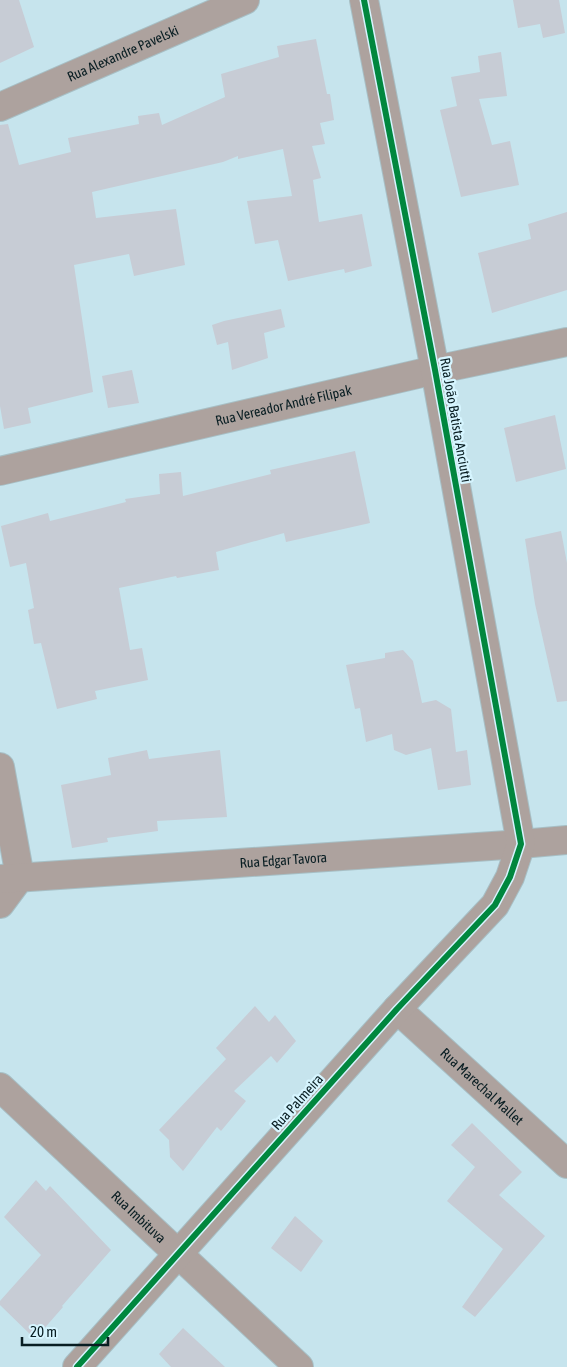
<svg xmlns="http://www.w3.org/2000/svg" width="567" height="1367" font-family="'Asap Condensed',sans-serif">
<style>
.building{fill:#c7ccd5}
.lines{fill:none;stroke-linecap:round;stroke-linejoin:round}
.minor-casing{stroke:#a7bfc5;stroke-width:30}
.minor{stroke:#ada29e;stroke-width:28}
.cycleway-casing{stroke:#d6f5ff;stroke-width:9}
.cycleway{stroke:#00873e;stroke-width:6}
.labels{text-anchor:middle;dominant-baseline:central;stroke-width:4.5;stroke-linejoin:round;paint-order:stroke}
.street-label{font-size:14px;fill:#081d22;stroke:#d6f5ff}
</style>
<rect width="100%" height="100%" fill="#c6e4ed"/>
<!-- building -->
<g class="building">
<path d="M0 0H19L34 47 0 63Z"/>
<path d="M513 0H559L565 33 543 38 540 24 518 28Z"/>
<path d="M316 39 327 94H330L334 120 320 123 325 144 312 146 321 178 313 180 319 222 362 214 372 266 345 273 344 269 288 281 278 240 255 244 247 201 292 196 283 149 238 159V156L223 162 92 192 96 218 176 209 185 265 134 276 129 254 74 265 93 392 28 408 31 423 4 429 0 406V125L8 124 19 165 71 152 68 138 139 124 138 116 159 113 162 125 225 97 221 74 279 57 277 46Z"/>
<path d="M501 52 507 96 479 99 492 145 510 141 519 185 461 197 440 110 457 106 451 77 480 72 478 56Z"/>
<path d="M567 212V290L492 313 478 253 531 239 528 224Z"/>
<path d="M281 309 285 327 264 333 268 358 232 370 228 342 217 345 212 325 224 321Z"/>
<path d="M132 370 139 403 108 408 102 376Z"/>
<path d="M555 415 566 469 516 482 504 428Z"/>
<path d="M355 451 370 523 286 542 284 533 216 552 219 570 177 578 176 576 119 588 130 650 142 648 148 680 95 691 97 699 57 709 41 643 34 644 28 610 34 608 26 563 10 567 1 526 48 513 50 521 126 502 125 499 160 494 159 474 181 472 183 496 271 474 270 470Z"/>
<path d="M561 531 567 563V701L557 702 535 604 525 539Z"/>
<path d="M403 650 413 661 422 703 436 700 451 709 456 752 467 750 471 785 438 790 431 748 406 755 394 750 392 734 366 742 360 708 355 709 346 665 385 658V653Z"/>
<path d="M147 750 149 759 220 750 227 817 157 821 158 831 107 838 108 842 72 848 61 785 111 775 108 758Z"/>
<path d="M255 1006 269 1022 275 1015 296 1041 277 1063 271 1056 234 1091 246 1101 221 1131 217 1127 183 1171 170 1157 169 1140 159 1130 226 1059 216 1048Z"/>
<path d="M472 1123 522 1172 499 1195 545 1236 475 1317 462 1307 503 1249 447 1201 475 1167 451 1145Z"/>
<path d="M36 1180 46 1191 50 1186 111 1250 62 1306 63 1307 35 1339 0 1305V1301L41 1255 4 1217Z"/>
<path d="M295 1216 323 1241 301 1272 271 1248Z"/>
<path d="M183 1328 225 1367H171L159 1354Z"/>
</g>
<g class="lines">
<defs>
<g id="minor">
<path id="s1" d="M0 107 245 0"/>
<path id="s2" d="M0 471 435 370 567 342"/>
<path d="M0 767 20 877 0 904"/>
<path id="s3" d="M0 879 521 844 567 840"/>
<path id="s4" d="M397 1009 567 1164"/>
<path id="s5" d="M0 1087 299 1367"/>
<path d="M77 1367 397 1009 495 905 510 877 521 844 435 370 364 0"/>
</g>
</defs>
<!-- minor casing -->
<use href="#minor" class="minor-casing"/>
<!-- minor -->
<use href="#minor" class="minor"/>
<defs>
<path id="cycleway" d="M77 1367 397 1009 495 905 510 877 521 844 435 370 364 0"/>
</defs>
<!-- cycleway casing -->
<use href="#cycleway" class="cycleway-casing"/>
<!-- cycleway -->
<use href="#cycleway" class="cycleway"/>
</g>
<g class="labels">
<!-- street labels -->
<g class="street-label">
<text stroke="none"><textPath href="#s1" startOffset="134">Rua Alexandre Pavelski</textPath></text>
<text stroke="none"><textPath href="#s2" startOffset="291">Rua Vereador André Filipak</textPath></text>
<text transform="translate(456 420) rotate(80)">Rua João Batista Anciutti</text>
<text stroke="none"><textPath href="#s3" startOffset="284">Rua Edgar Tavora</textPath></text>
<text stroke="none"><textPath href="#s4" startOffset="115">Rua Marechal Mallet</textPath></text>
<text transform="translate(297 1102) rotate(-48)">Rua Palmeira</text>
<text stroke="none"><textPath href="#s5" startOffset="190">Rua Imbituva</textPath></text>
</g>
</g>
<!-- scale -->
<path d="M22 1337v8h86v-8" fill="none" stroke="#081d22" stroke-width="2.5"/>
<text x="30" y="1337" font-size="15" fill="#081d22" stroke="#d6f5ff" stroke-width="4" paint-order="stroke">20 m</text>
</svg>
